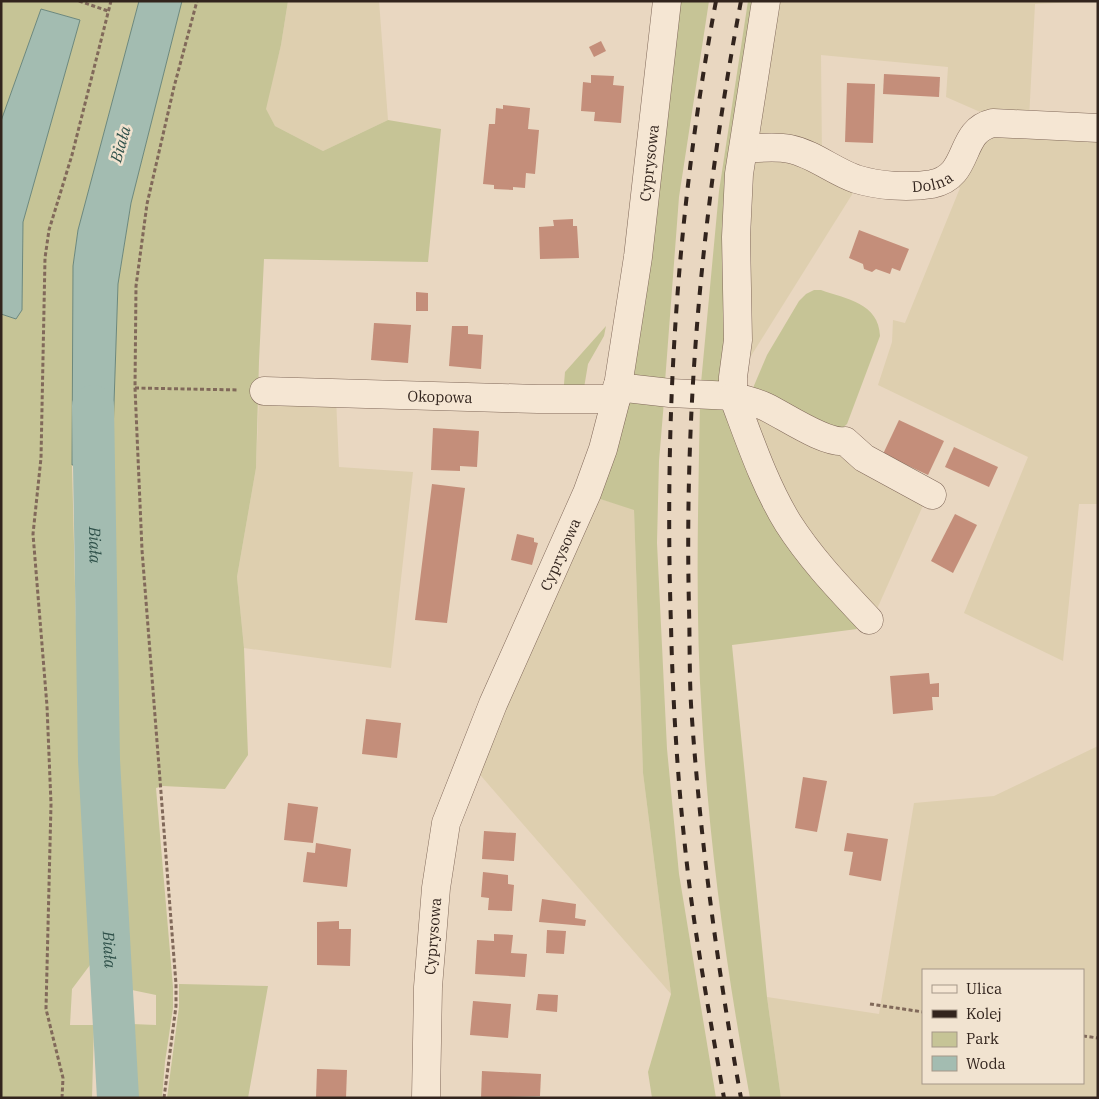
<svg xmlns="http://www.w3.org/2000/svg" width="1099" height="1099" font-family="'IBM Plex Serif',serif">
<style>
.farmland{fill:#decfaf;fill-rule:evenodd}
.green{fill:#c6c496}
.water{fill:#a3bcb1;stroke:#6c887d}
.lines{fill:none;stroke-linecap:round;stroke-linejoin:round}
.river{stroke:#a3bcb1;stroke-width:42}
.building{fill:#c48e7a}
.minor-casing{stroke:#81695a;stroke-width:29}
.path{stroke:#81695a;stroke-width:3;stroke-dasharray:4 2.5;stroke-linecap:butt}
.minor{stroke:#f5e6d3;stroke-width:28}
.rail{stroke:#32241d;stroke-width:4;stroke-dasharray:9 9;stroke-linecap:butt}
.labels{text-anchor:middle;dominant-baseline:central;stroke-width:5;stroke-linejoin:round;paint-order:stroke}
.street-label{font-size:15px;fill:#32241d;stroke:#f1e3d0}
.water-label{font-size:16px;font-style:italic;fill:#2e5049;stroke:#f1e3d0}
</style>
<rect width="100%" height="100%" fill="#e9d7c1"/>
<!-- farmland -->
<g class="farmland">
<path d="M288 1H379L388 120 323 151 275 126 265 109 281 45Z"/>
<path d="M773 1H1098L1035 4 1029 119 994 118 946 97 948 67 821 55 822 158 755 136Z"/>
<path d="M1098 132V504H1079L1063 661 964 613 1028 457 878 385 892 342 893 320 905 323 960 188 950 184 982 135Z"/>
<path d="M769 154 858 185 751 356 742 303 750 166 757 159Z"/>
<path d="M259 395 336 397 339 467 413 472 391 668 244 648 237 577 256 468Z"/>
<path d="M750 409 765 413 925 501 873 618 777 486Z"/>
<path d="M594 497 634 509 643 773 671 994 475 769Z"/>
<path d="M1098 746V1098H781L767 997 879 1014 914 803 994 796ZM923 970H1083V1083H923Z"/>
</g>
<!-- green -->
<g class="green">
<path d="M1 1H139L78 230 73 266 72 465 76 626 87 755 93 961 72 989 70 1025H94L92 1098H1V314L16 319 22 310 23 222 80 20 41 9 1 121Z"/>
<path d="M182 1H288L281 45 266 109 275 126 323 151 388 120 441 129 428 262 264 259 259 361 256 468 237 577 244 648 248 755 225 789 163 786 156 788 173 987V1008L165 1062 162 1098H133L132 1024 156 1025V995L127 989 118 759 112 463 118 284 131 203Z"/>
<path d="M676 1H709L679 197 665 382 640 379 633 374Z"/>
<path d="M748 1H758L724 379 717 384 701 383 719 191Z"/>
<path d="M814 290H821C846 299 879 303 880 336L847 424 837 433 753 388 767 355 799 301 806 294Z"/>
<path d="M606 326 604 336 588 364 584 388 563 396 565 372Z"/>
<path d="M629 401H664L659 461 657 543 667 749 679 874 716 1098H652L648 1072 671 994 643 773 634 510 594 497Z"/>
<path d="M700 404 721 406 857 629 732 645 767 997 781 1098H750C727 973 709 845 702 718 695 613 698 509 700 404Z"/>
<path d="M179 984 268 986 248 1098H167L179 1007Z"/>
</g>
<!-- water -->
<g class="water">
<path d="M139 1H182L131 203 118 284 112 463 72 465 73 266 78 230Z"/>
<path d="M41 9 80 20 23 222 22 310 16 319 1 314V121Z"/>
</g>
<g class="lines">
<!-- river -->
<path class="river" id="s1" d="M93 406 99 760 118 1098"/>
</g>
<!-- building -->
<g class="building">
<path d="M601 41 606 51 594 57 589 47Z"/>
<path d="M884 74 940 77 939 97 883 94Z"/>
<path d="M591 75 614 76 613 85 624 86 621 123 594 121 595 112 581 111 583 82 591 83Z"/>
<path d="M847 83 875 84 873 143 845 142Z"/>
<path d="M503 105 530 108 528 129 539 130 535 174 526 173 525 188 513 187V190L494 189V185L483 184 489 124H495L496 108 503 109Z"/>
<path d="M573 219V226H577L579 258 540 259 539 227 554 226 553 220Z"/>
<path d="M859 230 909 249 900 271 892 268 890 274 876 269 872 272 864 269 863 264 849 258Z"/>
<path d="M416 292 428 293V311H416Z"/>
<path d="M374 323 411 325 408 363 371 360Z"/>
<path d="M452 326H468V334L483 335 481 369 449 366Z"/>
<path d="M899 420 944 441 928 475 883 454Z"/>
<path d="M433 428 479 431 477 467 460 466V471L431 470Z"/>
<path d="M954 447 998 467 989 487 945 467Z"/>
<path d="M432 484 465 488 447 623 415 620Z"/>
<path d="M955 514 977 525 953 573 931 561Z"/>
<path d="M517 534 534 538V542L538 543 532 565 511 560Z"/>
<path d="M929 673 930 684 939 683V697H932L933 710 893 714 890 676Z"/>
<path d="M366 719 401 723 397 758 362 754Z"/>
<path d="M803 777 827 781 817 832 795 828Z"/>
<path d="M288 803 318 807 313 843 284 840Z"/>
<path d="M484 831 516 833 514 861 482 859Z"/>
<path d="M847 833 888 839 881 881 849 875 853 852 844 851Z"/>
<path d="M316 843 351 849 347 887 303 882 307 852 315 853Z"/>
<path d="M483 872 508 875V884L514 885 512 911 488 910 489 898 481 897Z"/>
<path d="M542 899 576 904 575 918 586 920 585 926 539 922Z"/>
<path d="M339 921V929H351L350 966 317 965V922Z"/>
<path d="M547 930 566 931 564 954 546 953Z"/>
<path d="M494 934 513 935 511 953 527 954 525 977 475 974 477 940 494 941Z"/>
<path d="M538 994 558 995 557 1012 536 1010Z"/>
<path d="M473 1001 511 1004 508 1038 470 1035Z"/>
<path d="M317 1069 347 1070 346 1098H316Z"/>
<path d="M482 1071 541 1074 540 1096 481 1098Z"/>
</g>
<g class="lines">
<defs>
<g id="minor">
<path id="s2" d="M744 149C759 148 775 146 790 149 814 154 833 171 856 179 879 186 908 188 932 184 972 176 957 131 993 123L1098 128"/>
<path d="M617 387 670 393 733 396V377L738 340 736 237 739 174 766 1"/>
<path id="s3" d="M264 391 538 399H616"/>
<path d="M869 620C840 589 811 559 788 523 764 484 749 438 733 396 744 400 756 402 766 407 785 416 825 444 845 441L864 458 932 495"/>
<path id="s4" d="M426 1098 428 987 436 888 446 823 493 704 587 493 603 449 616 399 638 257 667 1"/>
</g>
</defs>
<!-- minor casing -->
<use href="#minor" class="minor-casing"/>
<!-- path -->
<g class="path">
<path d="M79 1 108 11"/>
<path d="M135 388 239 390"/>
<path d="M870 1004 923 1012"/>
<path d="M1083 1036 1098 1038"/>
<path d="M62 1098 63 1078 46 1009 51 804 47 706 33 534 41 458 45 258 49 230 72 155 111 1"/>
<path d="M164 1098 176 1006V984L142 550 135 388 136 286 147 204 174 87 197 1"/>
</g>
<!-- minor -->
<use href="#minor" class="minor"/>
<!-- rail -->
<g class="rail">
<path d="M716 1C677 207 664 415 671 625 673 713 679 802 690 890 699 959 712 1029 724 1098"/>
<path d="M741 1C703 201 684 404 689 608 690 645 689 682 692 719 701 846 718 972 741 1098"/>
</g>
</g>
<g class="labels">
<!-- street labels -->
<g class="street-label">
<text stroke="none"><textPath href="#s4" startOffset="972">Cyprysowa</textPath></text>
<text stroke="none"><textPath href="#s2" startOffset="196">Dolna</textPath></text>
<text stroke="none"><textPath href="#s3" startOffset="176">Okopowa</textPath></text>
<text stroke="none"><textPath href="#s4" startOffset="568">Cyprysowa</textPath></text>
<text stroke="none"><textPath href="#s4" startOffset="162">Cyprysowa</textPath></text>
</g>
<!-- water labels -->
<g class="water-label">
<text transform="translate(120 144) rotate(-74)">Biała</text>
<text stroke="none"><textPath href="#s1" startOffset="139">Biała</textPath></text>
<text stroke="none"><textPath href="#s1" startOffset="544">Biała</textPath></text>
</g>
</g>
<!-- border -->
<rect width="1099" height="1099" fill="none" stroke="#32241d" stroke-width="5"/>
<!-- legend -->
<rect x="922" y="969" width="162" height="115" fill="#f1e3d0" stroke="#a59788"/>
<rect x="932" y="985" width="25" height="8" fill="#f5e6d3" stroke="#a59788"/>
<text x="966" y="994" font-size="15" fill="#32241d">Ulica</text>
<rect x="932" y="1010" width="25" height="8" fill="#32241d" stroke="#a59788"/>
<text x="966" y="1019" font-size="15" fill="#32241d">Kolej</text>
<rect x="932" y="1032" width="25" height="15" fill="#c6c496" stroke="#a59788"/>
<text x="966" y="1044" font-size="15" fill="#32241d">Park</text>
<rect x="932" y="1056" width="25" height="15" fill="#a3bcb1" stroke="#a59788"/>
<text x="966" y="1069" font-size="15" fill="#32241d">Woda</text>
</svg>
